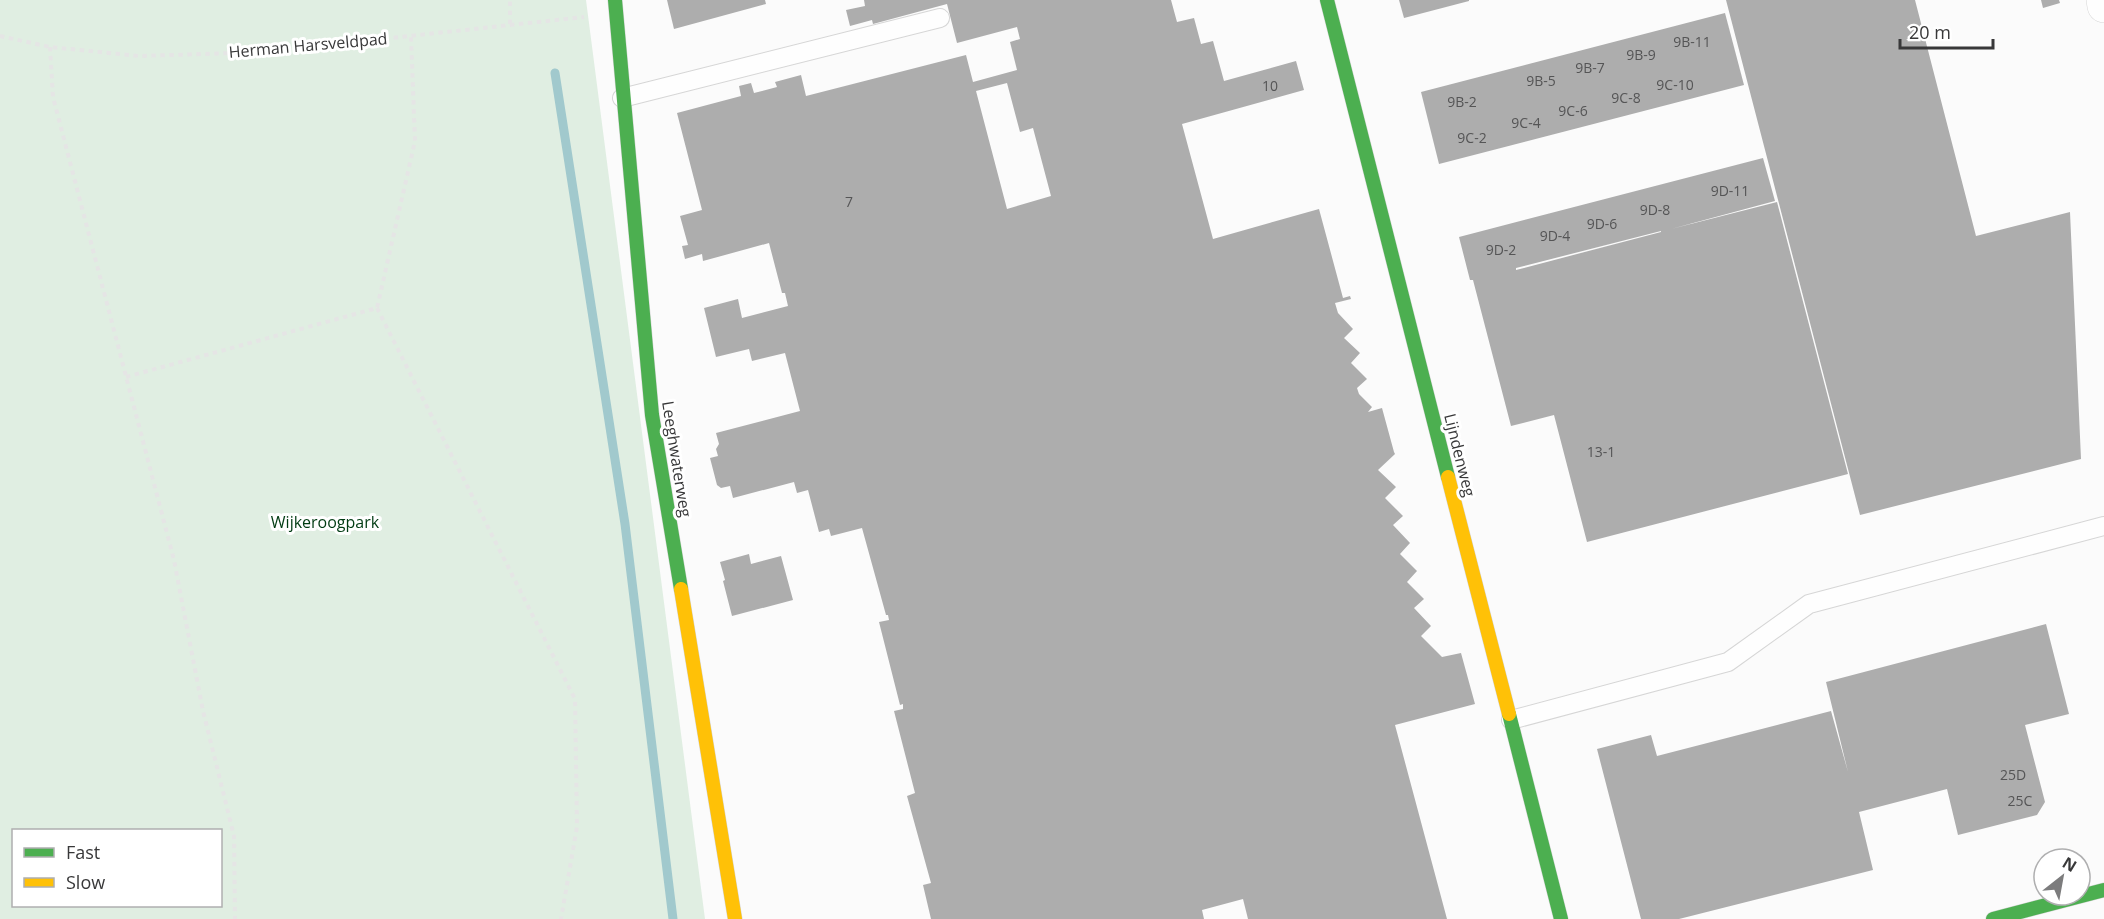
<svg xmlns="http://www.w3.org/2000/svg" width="2104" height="919" font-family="'Open Sans',sans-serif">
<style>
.green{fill:#e0eee2;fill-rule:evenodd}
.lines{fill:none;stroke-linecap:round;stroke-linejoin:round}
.stream{stroke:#a1c9cd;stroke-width:9}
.building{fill:#adadad;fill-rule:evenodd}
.lane-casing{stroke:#d6d6d6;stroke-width:20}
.street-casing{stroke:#d6d6d6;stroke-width:34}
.fast-casing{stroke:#d6d6d6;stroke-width:15}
.slow-casing{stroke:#d6d6d6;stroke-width:15}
.path{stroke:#e5e5e5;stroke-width:4;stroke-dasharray:4.5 4.5;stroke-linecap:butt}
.lane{stroke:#fefefe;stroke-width:18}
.street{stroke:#fefefe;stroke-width:33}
.fast{stroke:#4caf50;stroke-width:14}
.slow{stroke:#ffc107;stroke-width:14}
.labels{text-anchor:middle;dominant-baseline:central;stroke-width:6;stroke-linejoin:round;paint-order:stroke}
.number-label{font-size:14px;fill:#555556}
.street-label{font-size:16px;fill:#383839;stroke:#fff}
.park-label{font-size:16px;fill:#003b12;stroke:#fff}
</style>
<rect width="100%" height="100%" fill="#fbfbfb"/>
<!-- green -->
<path class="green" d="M0 0H586L705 919H0ZM14 830H220V906H14Z"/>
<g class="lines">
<!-- stream -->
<path class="stream" d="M555 73 625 524 673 919"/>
</g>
<!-- building -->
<g class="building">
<path d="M667 0H765L766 4 674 29Z"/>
<path d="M864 0H1171L1177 22 1194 18 1201 44 1213 41 1224 81 1296 61 1304 90 1182 124 1213 239 1319 209 1343 298 1350 296 1351 299 1335 303 1338 313 1353 329 1344 338 1360 353 1351 363 1367 379 1357 388 1359 394 1372 407 1368 412 1382 408 1394 452 1395 454 1378 470 1396 487 1385 498 1403 516 1393 525 1410 543 1400 554 1417 571 1407 582 1424 599 1414 608 1431 626 1421 636 1442 657 1461 653 1475 704 1395 725 1447 919H1248L1243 899 1202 910 1204 919H931L923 885 931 883 907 796 915 793 894 711 903 709V704L900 705 879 622 889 620 888 615H886L862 528 831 536 829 529 819 532 808 490 797 493 794 482 733 498 730 486 721 488 717 485 710 458 718 456 716 449 719 444 716 433 800 411 785 353 752 361 749 349 716 357 704 308 738 299 742 318 788 306 785 293H782L769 243 703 261 702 254 685 259 682 246 688 245 680 216 702 210 677 113 741 96 739 86 751 83 754 93 777 87 775 82 801 75 806 96 966 55 973 82 1017 70 1010 42 1020 39 1017 27 957 43 947 4 873 24 872 20 850 26 846 10 865 6ZM1007 83 1020 132 1033 128 1051 196 1007 209 976 91Z"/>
<path d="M1399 0H1469V1L1404 18Z"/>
<path d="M1726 0H1915L1976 236 2070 212 2081 459 1860 515Z"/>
<path d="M2041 0H2059L2060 3 2043 8Z"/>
<path d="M1725 13 1744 85 1439 164 1421 92Z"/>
<path d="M1763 158 1775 201 1671 229 1777 202 1848 474 1587 542 1554 415 1511 426 1473 280H1470L1459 237ZM1661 231V232L1516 270V268Z"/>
<path d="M749 554 751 564 781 556 793 600 732 616 723 581 725 580 720 562Z"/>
<path d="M2046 624 2069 714 2025 725 2045 802 2037 815 1958 835 1947 789 1859 812 1873 870 1679 919H1641L1597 749 1651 735 1657 756 1831 711 1848 772 1826 682Z"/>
</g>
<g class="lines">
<defs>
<g id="lane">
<path d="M622 98 940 18"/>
<path d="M1511 720 1728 662 1809 604 2104 526"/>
</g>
<path id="street" d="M2103 0 2104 6"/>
<g id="fast">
<path d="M615 0 652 415 681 589"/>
<path d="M1327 0 1448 477"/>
<path d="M1509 714 1561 919"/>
<path d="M1993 919 2104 890"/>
</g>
<g id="slow">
<path d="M1448 477 1509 714"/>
<path d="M681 589 735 919"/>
</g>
</defs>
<!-- lane casing -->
<use href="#lane" class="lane-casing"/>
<!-- street casing -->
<use href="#street" class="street-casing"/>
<!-- fast casing -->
<use href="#fast" class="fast-casing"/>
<!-- slow casing -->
<use href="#slow" class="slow-casing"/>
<!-- path -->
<g class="path">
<path d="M510 24V0"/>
<path d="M0 36 50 47 139 56 235 53 317 46 584 17"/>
<path d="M50 47 53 97 174 560 203 711 234 836 235 919"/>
<path d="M377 308 575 699 577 827 561 919"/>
<path d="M126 377 377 308 415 141 411 36"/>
</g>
<!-- lane -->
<use href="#lane" class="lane"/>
<!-- street -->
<use href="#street" class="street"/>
<!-- fast -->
<use href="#fast" class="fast"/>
<!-- slow -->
<use href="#slow" class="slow"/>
</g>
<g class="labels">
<!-- number labels -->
<g class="number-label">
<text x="1692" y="41">9B-11</text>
<text x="1641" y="54">9B-9</text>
<text x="1590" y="67">9B-7</text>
<text x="1541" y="80">9B-5</text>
<text x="1675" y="84">9C-10</text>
<text x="1270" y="85">10</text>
<text x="1626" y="97">9C-8</text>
<text x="1462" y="101">9B-2</text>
<text x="1573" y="110">9C-6</text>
<text x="1526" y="122">9C-4</text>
<text x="1472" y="137">9C-2</text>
<text x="1730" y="190">9D-11</text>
<text x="849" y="201">7</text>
<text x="1655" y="209">9D-8</text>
<text x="1602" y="223">9D-6</text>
<text x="1555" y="235">9D-4</text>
<text x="1501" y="249">9D-2</text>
<text x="1601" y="451">13-1</text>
<text x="2013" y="774">25D</text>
<text x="2020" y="800">25C</text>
</g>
<!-- street labels -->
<g class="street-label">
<text transform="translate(308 45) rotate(-5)">Herman Harsveldpad</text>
<text transform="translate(1460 455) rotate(76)">Lijndenweg</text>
<text transform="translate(677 459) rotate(81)">Leeghwaterweg</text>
</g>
<!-- park labels -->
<g class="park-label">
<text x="325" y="522">Wijkeroogpark</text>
</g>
</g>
<!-- legend -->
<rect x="12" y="829" width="210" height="78" fill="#ffffff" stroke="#afafb0" stroke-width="1.5"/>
<rect x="24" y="848" width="30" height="9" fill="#4caf50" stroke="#afafb0" stroke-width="1.5"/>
<text x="66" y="859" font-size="18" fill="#383839">Fast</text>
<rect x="24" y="878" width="30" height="9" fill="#ffc107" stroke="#afafb0" stroke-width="1.5"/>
<text x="66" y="889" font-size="18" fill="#383839">Slow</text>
<!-- north arrow -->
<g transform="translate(2062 877) rotate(31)"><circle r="28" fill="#ffffff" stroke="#afafb0" stroke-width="1.5"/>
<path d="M0-4.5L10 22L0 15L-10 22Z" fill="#7c7c7d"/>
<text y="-9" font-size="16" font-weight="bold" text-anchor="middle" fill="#383839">N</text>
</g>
<!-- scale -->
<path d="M1900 39v9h93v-9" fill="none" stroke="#383839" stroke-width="3"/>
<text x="1909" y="39" font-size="18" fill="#383839" stroke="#ffffff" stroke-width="4.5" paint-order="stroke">20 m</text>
</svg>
